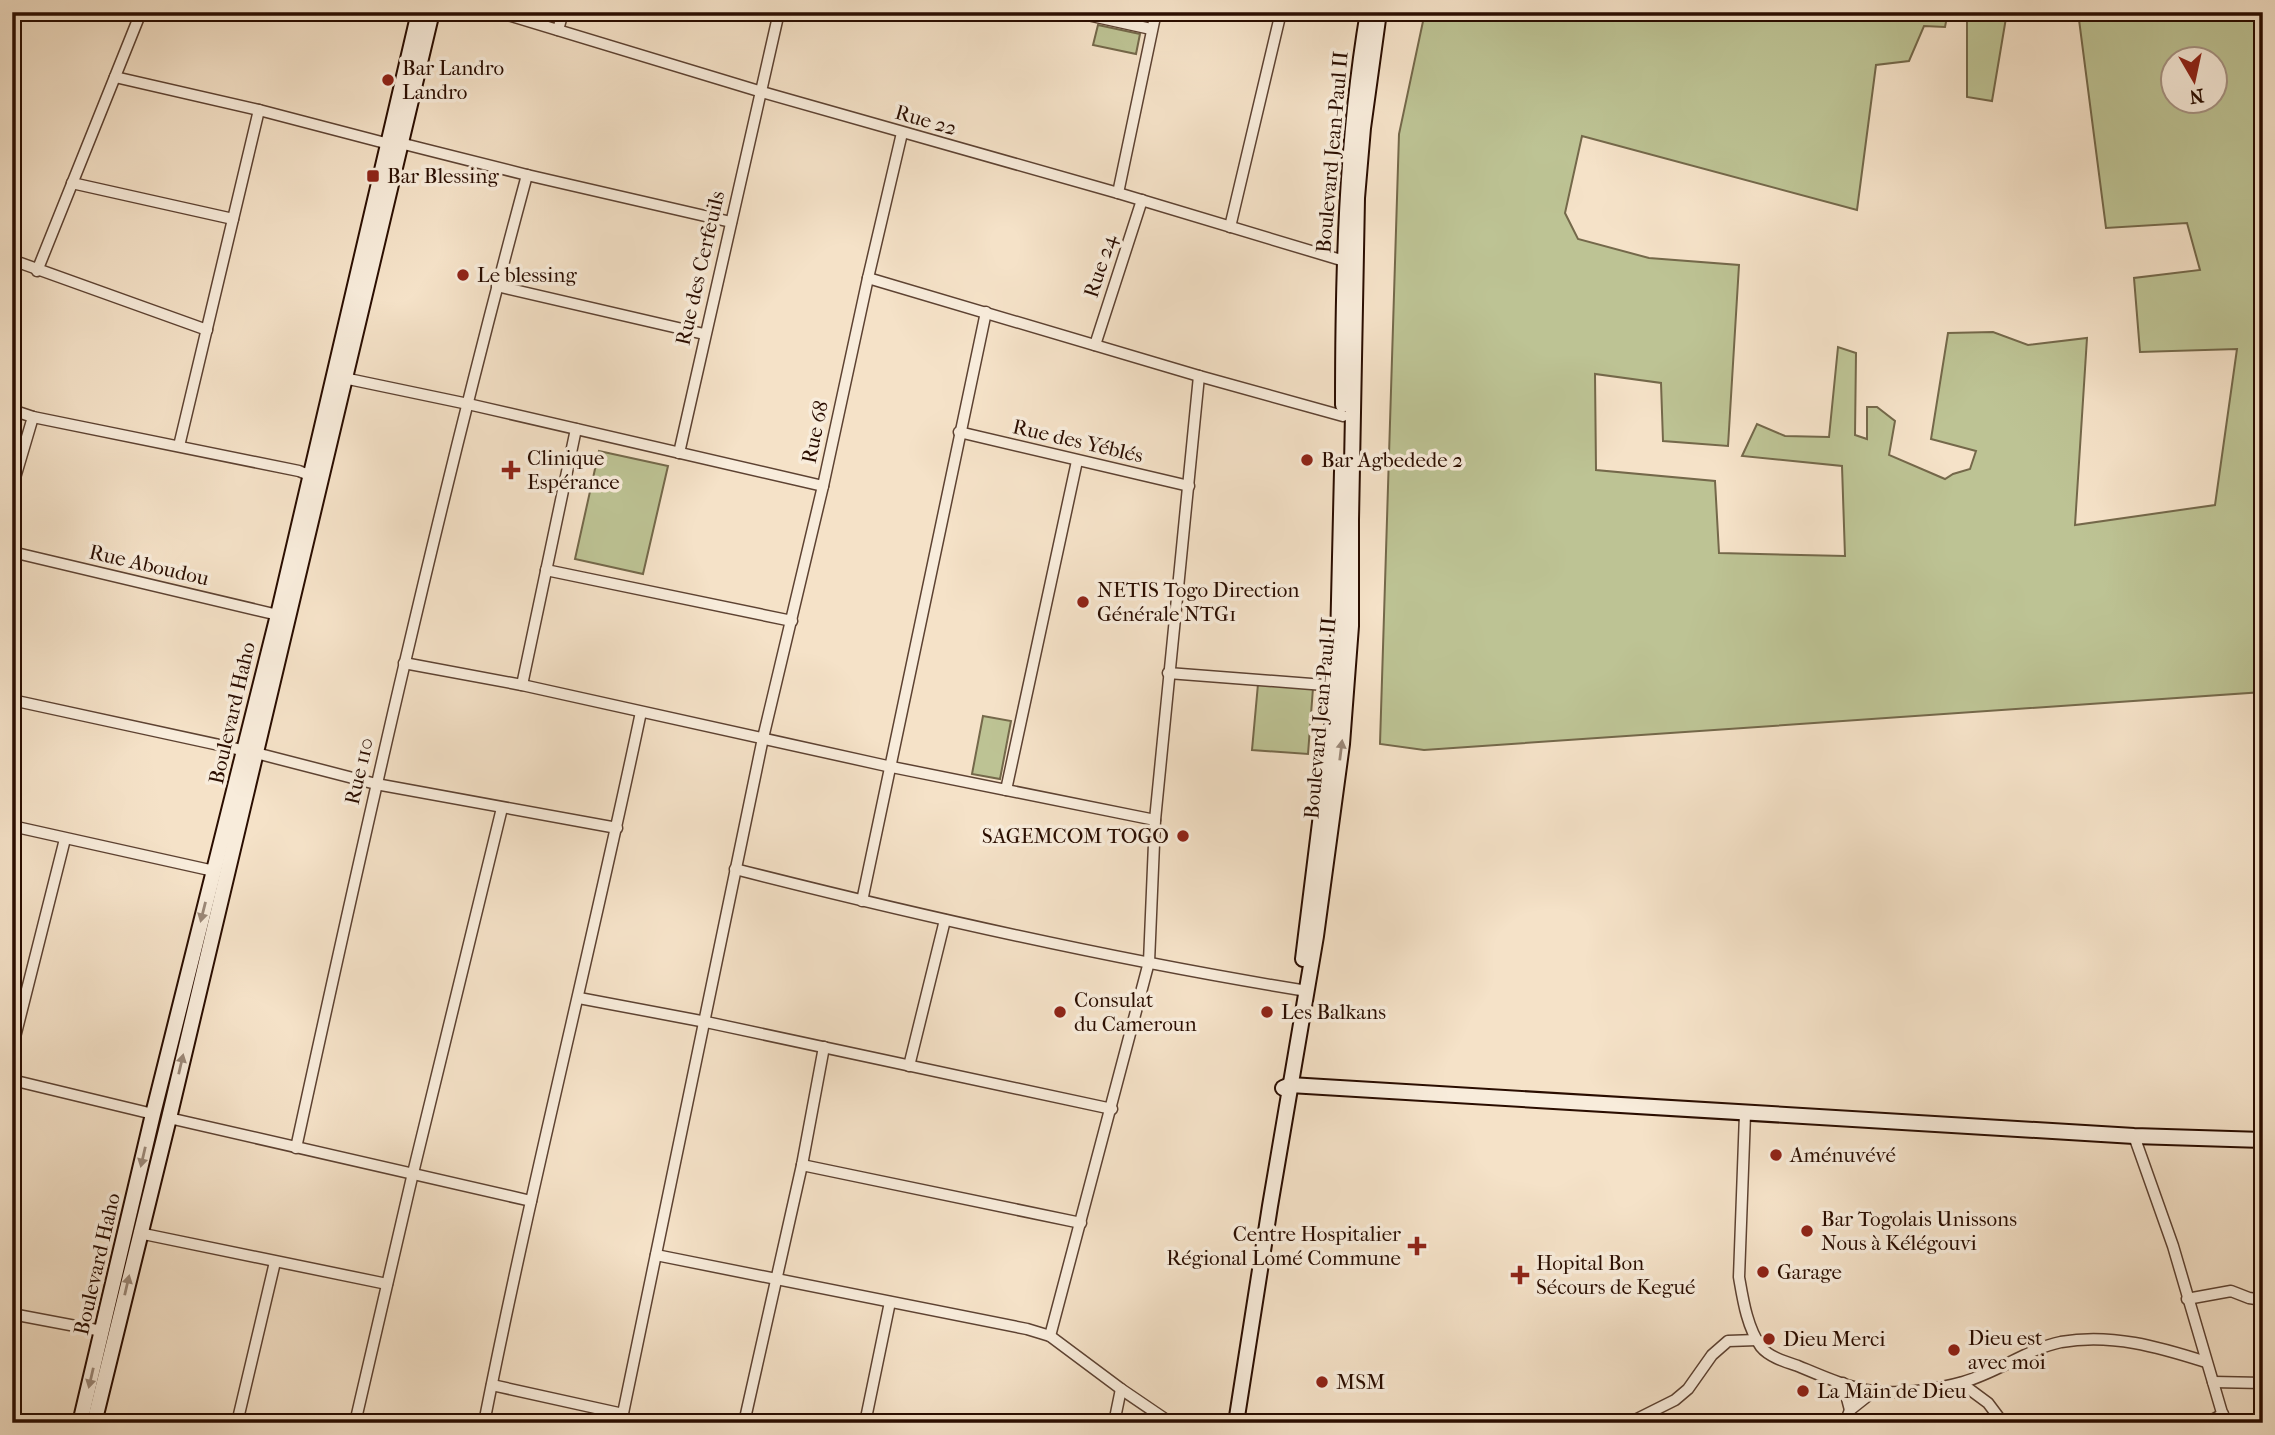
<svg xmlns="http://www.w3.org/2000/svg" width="2275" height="1435" font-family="'IM FELL French Canon',serif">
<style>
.green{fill:#bdc394;stroke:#74684a;stroke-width:2;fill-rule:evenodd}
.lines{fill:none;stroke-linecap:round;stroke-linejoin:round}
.minor-casing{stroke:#5d4232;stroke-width:13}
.secondary-casing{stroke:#2a0d00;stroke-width:18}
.minor{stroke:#f8ecdb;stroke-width:10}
.secondary{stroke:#f8ecdb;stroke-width:14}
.oneway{fill:#9b8878}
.poi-dot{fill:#8f2418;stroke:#f8ecdb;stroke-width:2.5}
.labels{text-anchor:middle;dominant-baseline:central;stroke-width:7;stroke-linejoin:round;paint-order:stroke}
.poi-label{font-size:21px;fill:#2a0d00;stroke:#f8ecdb;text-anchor:start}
.street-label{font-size:21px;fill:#2a0d00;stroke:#f8ecdb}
</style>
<rect width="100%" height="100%" fill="#f5e2c8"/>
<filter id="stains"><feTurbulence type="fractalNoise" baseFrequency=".00286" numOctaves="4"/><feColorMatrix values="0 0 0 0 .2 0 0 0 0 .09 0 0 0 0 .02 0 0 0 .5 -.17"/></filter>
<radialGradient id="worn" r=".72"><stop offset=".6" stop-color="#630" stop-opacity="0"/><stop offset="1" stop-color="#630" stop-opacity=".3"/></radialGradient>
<!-- green -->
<g class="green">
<path d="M1425 12H1948L1945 27 1924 26 1909 61 1876 65 1857 210 1582 136 1565 213 1578 239 1649 258 1739 265 1728 446 1663 441 1661 383 1595 374 1596 470 1715 481 1719 553 1845 556 1842 466 1742 456 1757 424 1785 436 1829 437 1838 347 1856 353 1855 435 1867 439V407H1877L1895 421 1889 455 1945 479 1953 474 1970 469 1976 451 1931 439 1948 333 1993 332 2028 345 2087 338 2075 525 2215 505 2237 349 2140 352 2134 278 2200 270 2187 223 2106 228 2078 12H2263V692L1424 750 1380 744 1399 134ZM2174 60H2216V102H2174Z"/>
<path d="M1967 12H2007L1992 101 1967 97Z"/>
<path d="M1098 25 1140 34 1136 54 1093 45Z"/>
<path d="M599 451 668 466 643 574 575 559Z"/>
<path d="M1258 684 1313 688 1308 754 1252 750Z"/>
<path d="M983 716 1011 721 1000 779 972 774Z"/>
</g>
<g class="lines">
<defs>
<g id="minor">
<path d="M498 12 762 92 1118 193 1351 263"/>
<path d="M1074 12 1151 29"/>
<path d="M558 30 563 12"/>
<path d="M115 77 259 110 389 144"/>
<path d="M400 143 527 175 731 222"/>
<path d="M72 183 233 219"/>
<path d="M1118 193 1156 12"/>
<path d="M1230 227 1281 12"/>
<path d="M12 260 207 330"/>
<path d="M37 271 141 12"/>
<path d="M868 278 1199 376 1343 416"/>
<path d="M497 286 704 334"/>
<path d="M1095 345 1142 200"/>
<path d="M339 377 468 404 823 486"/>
<path d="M12 410 33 417 299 471 311 476"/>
<path d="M959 432 1189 486"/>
<path d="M179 446 259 110"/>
<path d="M679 453 779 12"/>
<path d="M12 488 33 417"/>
<path d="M12 552 278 615"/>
<path d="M546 570 792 621"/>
<path d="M404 663 522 685 887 766 1155 820"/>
<path d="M1168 673 1337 686"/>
<path d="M522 685 576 429"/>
<path d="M12 700 256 753 376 784 617 828"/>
<path d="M1006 790 1077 461"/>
<path d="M12 826 214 871"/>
<path d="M735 869C924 917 1114 960 1307 991"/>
<path d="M862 901 986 312"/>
<path d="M579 998 706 1022 1112 1109"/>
<path d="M12 1049 65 839"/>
<path d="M909 1066 945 920"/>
<path d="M12 1080 153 1114"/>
<path d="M1745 1114 1739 1277C1743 1300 1747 1327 1761 1347 1769 1357 1786 1362 1798 1366 1822 1376 1848 1388 1874 1391 1899 1395 1938 1389 1963 1382 1997 1373 2027 1349 2061 1342 2111 1333 2159 1347 2206 1362"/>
<path d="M169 1118 531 1201"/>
<path d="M2134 1136 2173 1246 2225 1423"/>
<path d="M296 1148C367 822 440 497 527 175"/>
<path d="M802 1165 1081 1223"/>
<path d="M139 1233 387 1284"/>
<path d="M656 1255 1027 1329 1050 1336 1121 1389 1171 1423"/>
<path d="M2187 1299 2231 1291 2249 1298 2263 1300"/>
<path d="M12 1314 102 1331"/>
<path d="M1050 1336 1149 962 1155 820 1199 376"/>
<path d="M2213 1382 2263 1383"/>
<path d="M1843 1383 1850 1410"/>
<path d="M1961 1383 1988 1403 2003 1423"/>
<path d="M492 1385 623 1414"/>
<path d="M237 1423 275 1262"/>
<path d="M355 1423 413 1173 502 808"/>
<path d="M484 1423C531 1185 591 950 641 712"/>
<path d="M621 1423 763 738 823 486 868 278 902 133"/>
<path d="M744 1423 802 1165 824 1047"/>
<path d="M865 1423 890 1302"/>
<path d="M1114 1423 1121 1389"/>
<path d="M1629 1423 1675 1400 1688 1389 1712 1355 1728 1341 1757 1340"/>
<path d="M1845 1423 1850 1410 1874 1391"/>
<path d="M2207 1423 2223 1414"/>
</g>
<g id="secondary">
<path d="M1343 405C1343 273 1346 142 1368 12"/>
<path d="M1303 959 1337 686 1342 471"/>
<path d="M1283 1088 1290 1085 2134 1136 2263 1140"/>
<path d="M80 1423 153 1114 278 615 419 12"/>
<path d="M94 1423 169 1118 432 12"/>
<path d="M1236 1423 1270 1206 1316 936 1342 744 1351 626V520L1357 198 1363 128 1379 12"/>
</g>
</defs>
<!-- minor casing -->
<use href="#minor" class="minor-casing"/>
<!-- secondary casing -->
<use href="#secondary" class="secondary-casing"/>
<!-- minor -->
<use href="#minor" class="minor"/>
<!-- secondary -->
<use href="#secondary" class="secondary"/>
</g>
<!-- one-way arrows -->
<defs><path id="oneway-solid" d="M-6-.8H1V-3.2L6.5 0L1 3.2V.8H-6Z" transform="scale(1.75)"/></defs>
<g class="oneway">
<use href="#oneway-solid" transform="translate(1341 750) rotate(-83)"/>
<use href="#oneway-solid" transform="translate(203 912) rotate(104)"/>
<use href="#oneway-solid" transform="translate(181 1064) rotate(-77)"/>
<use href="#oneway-solid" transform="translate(143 1157) rotate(103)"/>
<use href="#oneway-solid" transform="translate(127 1285) rotate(-77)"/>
<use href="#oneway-solid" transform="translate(91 1378) rotate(103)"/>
</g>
<!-- markers -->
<g class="poi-dot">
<circle cx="388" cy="80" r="7"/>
<rect x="366" y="169" width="14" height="14" rx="3.5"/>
<circle cx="463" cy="275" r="7"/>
<circle cx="1307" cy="460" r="7"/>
<path d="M507.5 459.5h7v7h7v7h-7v7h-7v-7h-7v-7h7z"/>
<circle cx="1083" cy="602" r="7"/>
<circle cx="1183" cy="836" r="7"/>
<circle cx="1060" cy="1012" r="7"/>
<circle cx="1267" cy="1012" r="7"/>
<circle cx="1776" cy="1155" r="7"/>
<circle cx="1807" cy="1231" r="7"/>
<path d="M1413.5 1235.5h7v7h7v7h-7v7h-7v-7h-7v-7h7z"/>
<circle cx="1763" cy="1272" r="7"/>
<path d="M1516.5 1264.5h7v7h7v7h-7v7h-7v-7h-7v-7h7z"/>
<circle cx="1769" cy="1339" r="7"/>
<circle cx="1954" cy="1350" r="7"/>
<circle cx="1322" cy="1382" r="7"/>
<circle cx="1803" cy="1391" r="7"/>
</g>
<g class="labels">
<!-- poi labels -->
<g class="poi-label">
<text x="402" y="68">Bar Landro<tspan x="402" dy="24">Landro</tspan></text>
<text x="387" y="176">Bar Blessing</text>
<text x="477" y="275">Le blessing</text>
<text x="527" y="458">Clinique<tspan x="527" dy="24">Espérance</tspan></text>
<text x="1321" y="460">Bar Agbedede 2</text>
<text x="1097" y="590">NETIS Togo Direction<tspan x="1097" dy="24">Générale NTG1</tspan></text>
<text x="1169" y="836" text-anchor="end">SAGEMCOM TOGO</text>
<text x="1074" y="1000">Consulat<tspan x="1074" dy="24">du Cameroun</tspan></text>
<text x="1281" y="1012">Les Balkans</text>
<text x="1790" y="1155">Aménuvévé</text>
<text x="1821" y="1219">Bar Togolais Unissons<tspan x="1821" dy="24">Nous à Kélégouvi</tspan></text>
<text x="1401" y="1234" text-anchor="end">Centre Hospitalier<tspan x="1401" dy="24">Régional Lomé Commune</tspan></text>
<text x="1536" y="1263">Hopital Bon<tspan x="1536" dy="24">Sécours de Kegué</tspan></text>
<text x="1777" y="1272">Garage</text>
<text x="1968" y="1338">Dieu est<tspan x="1968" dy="24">avec moi</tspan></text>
<text x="1783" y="1339">Dieu Merci</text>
<text x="1336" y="1382">MSM</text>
<text x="1817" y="1391">La Main de Dieu</text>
</g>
<!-- street labels -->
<g class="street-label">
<text transform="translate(926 120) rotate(16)">Rue 22</text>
<text transform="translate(1332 152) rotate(-85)">Boulevard Jean-Paul II</text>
<text transform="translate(1100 266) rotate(-72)">Rue 24</text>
<text transform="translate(700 268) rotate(-77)">Rue des Cerfeuils</text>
<text transform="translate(815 432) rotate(-78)">Rue 68</text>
<text transform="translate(1078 441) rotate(13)">Rue des Yéblés</text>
<text transform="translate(149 565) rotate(13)">Rue Aboudou</text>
<text transform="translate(232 713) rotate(-77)">Boulevard Haho</text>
<text transform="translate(1320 718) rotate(-85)">Boulevard Jean-Paul II</text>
<text transform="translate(359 771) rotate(-77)">Rue 110</text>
<text transform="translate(97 1264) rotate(-77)">Boulevard Haho</text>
</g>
</g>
<!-- margin -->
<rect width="2275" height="1435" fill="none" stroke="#f5e2c8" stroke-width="42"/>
<rect x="14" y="14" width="2247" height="1407" fill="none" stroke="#2a0d00" stroke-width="3.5"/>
<rect x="21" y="21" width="2233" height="1393" fill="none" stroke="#2a0d00" stroke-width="2"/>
<!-- north arrow -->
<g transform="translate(2194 80) rotate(171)"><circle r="33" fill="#f8ecdb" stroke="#a69383" stroke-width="2"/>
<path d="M0-5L12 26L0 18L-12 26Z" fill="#8f2418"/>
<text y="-10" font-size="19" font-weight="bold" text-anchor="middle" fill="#2a0d00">N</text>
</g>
<rect width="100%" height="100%" filter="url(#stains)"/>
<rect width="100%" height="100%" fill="url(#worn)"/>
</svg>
